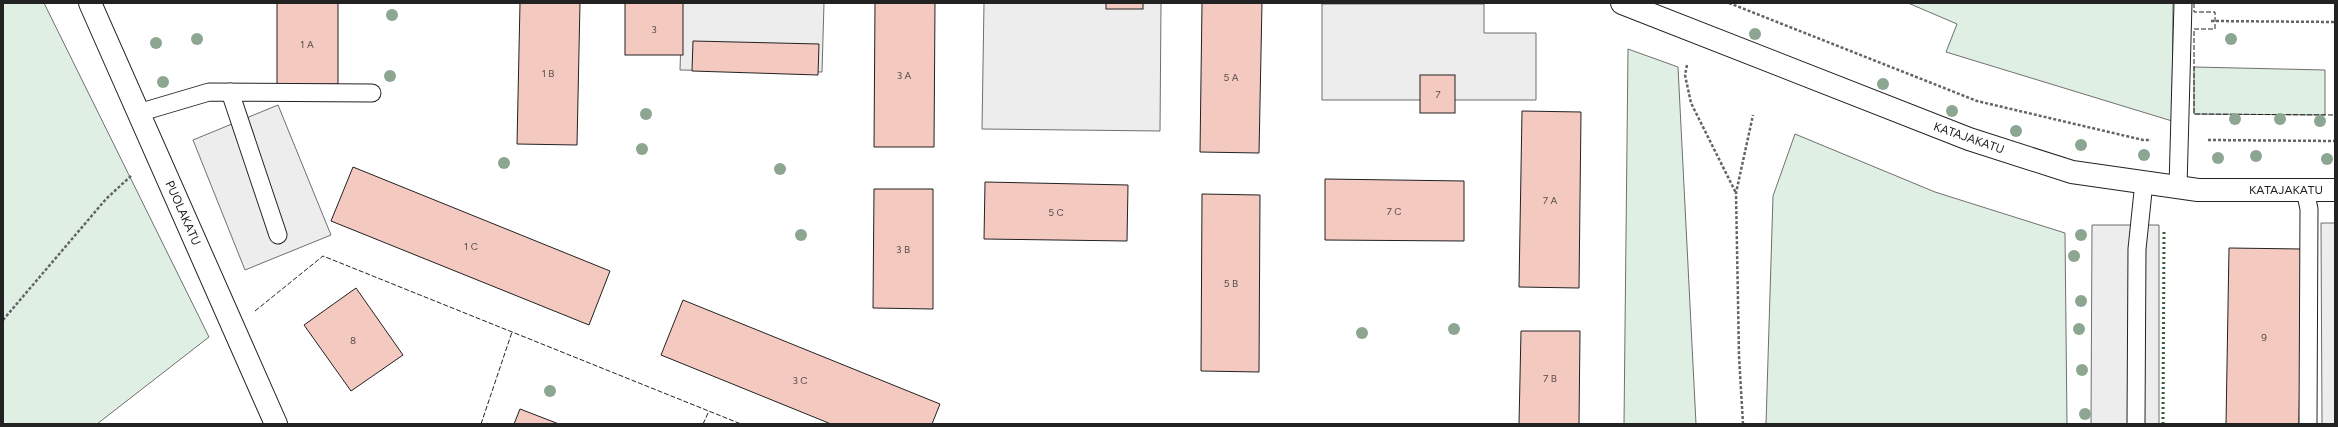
<svg xmlns="http://www.w3.org/2000/svg" width="2338" height="427" font-family="Figtree,sans-serif">
<style>
.green{fill:#e0efe3;stroke:#6f6f6f}
.parking{fill:#ededed;stroke:#6f6f6f}
.building{fill:#f3c9c0;stroke:#222}
.lines{fill:none;stroke-linecap:round;stroke-linejoin:round}
.service-casing{stroke:#222;stroke-width:19}
.minor-casing{stroke:#222;stroke-width:24}
.tertiary-casing{stroke:#222;stroke-width:24}
.path{stroke:#646464;stroke-width:2.5;stroke-dasharray:3 2;stroke-linecap:butt}
.service{stroke:#fff;stroke-width:17}
.minor{stroke:#fff;stroke-width:22}
.tertiary{stroke:#fff;stroke-width:22}
.hedge{stroke:#2f5e38;stroke-width:3;stroke-dasharray:2 3;stroke-linecap:butt}
.fence{stroke:#222;stroke-width:1;stroke-dasharray:5 2;stroke-linecap:butt}
.tree{fill:#8da692}
.labels{text-anchor:middle;dominant-baseline:central;stroke-width:3;stroke-linejoin:round;paint-order:stroke}
.number-label{font-size:10px;fill:#564c4a}
.street-label{font-size:12px;fill:#222;stroke:#fff}
</style>
<rect width="100%" height="100%" fill="#fff"/>
<!-- green -->
<g class="green">
<path d="M3 3H44L209 337 97 424H3Z"/>
<path d="M1908 3H2173L2172 121 1946 52 1957 24Z"/>
<path d="M1628 49 1678 67 1696 424H1624Z"/>
<path d="M2194 67 2325 70V115L2194 114Z"/>
<path d="M1795 134 1935 192 2065 233 2067 424H1766L1773 196Z"/>
</g>
<!-- parking -->
<g class="parking">
<path d="M682 3H824L822 72 680 70Z"/>
<path d="M984 3H1161L1160 131 982 129Z"/>
<path d="M1322 4H1484V33H1536V100H1322Z"/>
<path d="M278 105 331 235 245 270 193 140Z"/>
<path d="M2321 223H2335V424H2322Z"/>
<path d="M2092 225H2159V424H2091Z"/>
</g>
<!-- building -->
<g class="building">
<path d="M277 3H338V84L277 85Z"/>
<path d="M520 3H580L577 145 517 144Z"/>
<rect x="625" y="3" width="58" height="52"/>
<path d="M875 3H935L934 147H874Z"/>
<rect x="1106" y="3" width="37" height="6"/>
<path d="M1202 3H1262L1259 153 1200 152Z"/>
<path d="M693 41 819 44 818 75 692 71Z"/>
<rect x="1420" y="75" width="35" height="38"/>
<path d="M1522 111 1581 112 1579 288 1519 287Z"/>
<path d="M353 167 610 271 589 325 331 221Z"/>
<path d="M1325 179 1464 181V241L1325 240Z"/>
<path d="M985 182 1128 185 1127 241 984 239Z"/>
<path d="M874 189H933V309L873 308Z"/>
<path d="M1202 194 1260 195 1259 372 1201 371Z"/>
<path d="M2229 248 2302 249 2299 424H2226Z"/>
<path d="M356 288 403 355 351 391 304 325Z"/>
<path d="M683 300 940 404 932 424H831L661 355Z"/>
<path d="M1521 331H1580L1579 424H1519Z"/>
<path d="M520 409 559 424H514Z"/>
</g>
<g class="lines">
<defs>
<g id="service">
<path d="M230 92 278 235"/>
<path d="M138 113 209 92 372 93"/>
<path d="M2178 187 2183 3"/>
<path d="M2305 190 2309 209 2308 424"/>
<path d="M2136 424 2137 249 2144 182"/>
</g>
<path id="minor" d="M90 3 276 424"/>
<path id="tertiary" d="M1622 3 1969 139 2072 172 2198 190H2335"/>
</defs>
<!-- service casing -->
<use href="#service" class="service-casing"/>
<!-- minor casing -->
<use href="#minor" class="minor-casing"/>
<!-- tertiary casing -->
<use href="#tertiary" class="tertiary-casing"/>
<!-- path -->
<g class="path">
<path d="M1729 3 1977 101 2143 140H2151"/>
<path d="M2211 21 2335 22"/>
<path d="M1687 65 1685 75 1691 103 1736 193"/>
<path d="M2208 140 2335 141"/>
<path d="M3 320 106 199 132 175"/>
<path d="M1743 424 1739 356 1736 193 1753 115"/>
</g>
<!-- service -->
<use href="#service" class="service"/>
<!-- minor -->
<use href="#minor" class="minor"/>
<!-- tertiary -->
<use href="#tertiary" class="tertiary"/>
<!-- hedge -->
<path class="hedge" d="M2163 424 2164 231"/>
<!-- fence -->
<g class="fence">
<path d="M2194 3V12H2215V29H2194V114L2335 115"/>
<path d="M255 311 323 256 741 424"/>
<path d="M481 424 512 332"/>
<path d="M703 424 709 411"/>
</g>
</g>
<!-- trees -->
<g class="tree">
<circle cx="392" cy="15" r="6"/>
<circle cx="1755" cy="34" r="6"/>
<circle cx="197" cy="39" r="6"/>
<circle cx="2231" cy="39" r="6"/>
<circle cx="156" cy="43" r="6"/>
<circle cx="390" cy="76" r="6"/>
<circle cx="163" cy="82" r="6"/>
<circle cx="1883" cy="84" r="6"/>
<circle cx="1952" cy="111" r="6"/>
<circle cx="646" cy="114" r="6"/>
<circle cx="2235" cy="119" r="6"/>
<circle cx="2280" cy="119" r="6"/>
<circle cx="2320" cy="121" r="6"/>
<circle cx="2016" cy="131" r="6"/>
<circle cx="2081" cy="145" r="6"/>
<circle cx="642" cy="149" r="6"/>
<circle cx="2144" cy="155" r="6"/>
<circle cx="2256" cy="156" r="6"/>
<circle cx="2218" cy="158" r="6"/>
<circle cx="2327" cy="159" r="6"/>
<circle cx="504" cy="163" r="6"/>
<circle cx="780" cy="169" r="6"/>
<circle cx="801" cy="235" r="6"/>
<circle cx="2081" cy="235" r="6"/>
<circle cx="2074" cy="256" r="6"/>
<circle cx="2081" cy="301" r="6"/>
<circle cx="1454" cy="329" r="6"/>
<circle cx="2079" cy="329" r="6"/>
<circle cx="1362" cy="333" r="6"/>
<circle cx="2082" cy="370" r="6"/>
<circle cx="550" cy="391" r="6"/>
<circle cx="2085" cy="414" r="6"/>
</g>
<g class="labels">
<!-- number labels -->
<g class="number-label">
<text x="654" y="29">3</text>
<text x="307" y="44">1 A</text>
<text x="548" y="73">1 B</text>
<text x="904" y="75">3 A</text>
<text x="1231" y="77">5 A</text>
<text x="1438" y="94">7</text>
<text x="1550" y="200">7 A</text>
<text x="1394" y="211">7 C</text>
<text x="1056" y="212">5 C</text>
<text x="471" y="246">1 C</text>
<text x="903" y="249">3 B</text>
<text x="1231" y="283">5 B</text>
<text x="2264" y="337">9</text>
<text x="353" y="340">8</text>
<text x="1550" y="378">7 B</text>
<text x="800" y="380">3 C</text>
</g>
<!-- street labels -->
<g class="street-label">
<text transform="translate(1969 138) rotate(19)">KATAJAKATU</text>
<text x="2286" y="190">KATAJAKATU</text>
<text transform="translate(183 213) rotate(66)">PUOLAKATU</text>
</g>
</g>
<!-- border -->
<rect width="2338" height="427" fill="none" stroke="#222222" stroke-width="8"/>
</svg>
